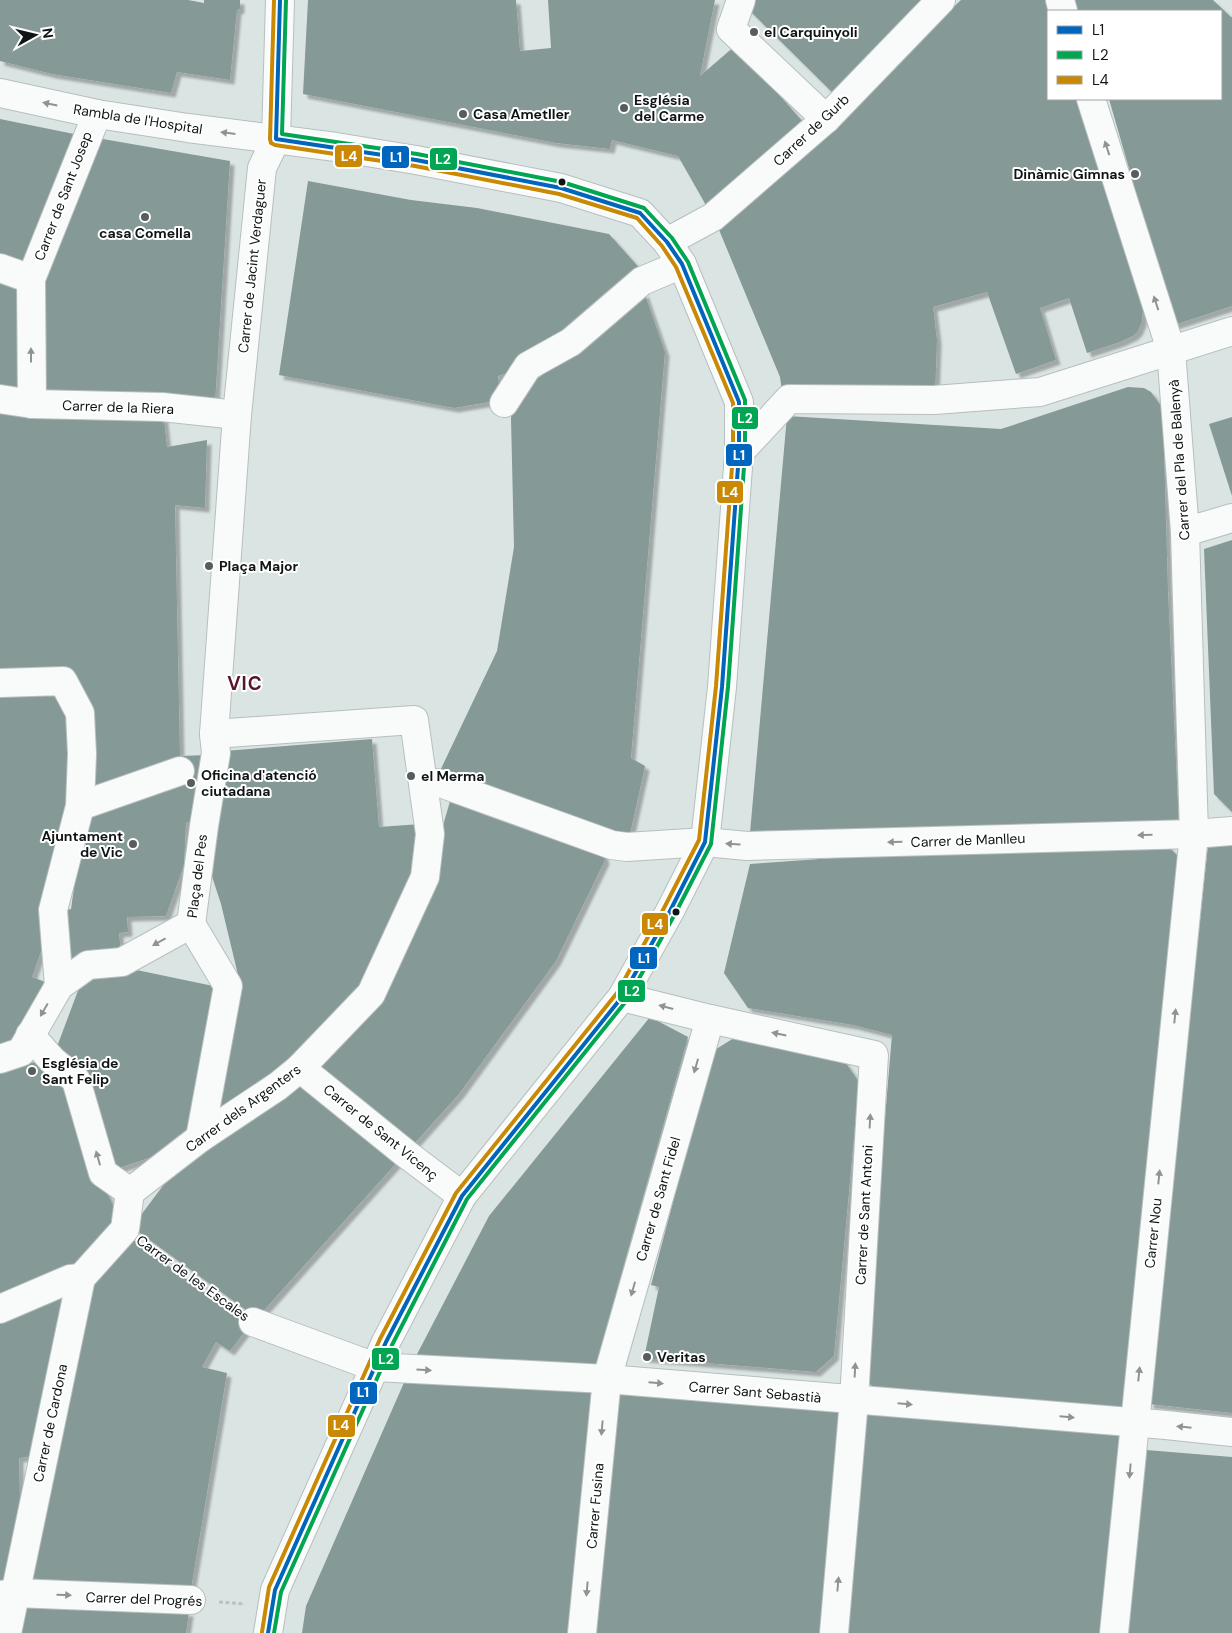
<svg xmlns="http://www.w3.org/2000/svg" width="1232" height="1633" font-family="'DM Sans',sans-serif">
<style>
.building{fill:#859996;filter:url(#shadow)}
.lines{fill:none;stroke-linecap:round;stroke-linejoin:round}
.minor-casing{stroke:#b7bfbe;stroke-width:30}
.path{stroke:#bdc1bf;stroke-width:3;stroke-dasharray:4 2.5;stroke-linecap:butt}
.minor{stroke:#f9fbfb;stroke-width:28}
.bus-1-casing{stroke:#fff;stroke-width:8}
.bus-2-casing{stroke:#fff;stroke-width:8}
.bus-3-casing{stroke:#fff;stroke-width:8}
.bus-1{stroke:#0065bd;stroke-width:4}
.bus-2{stroke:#00a651;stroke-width:4}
.bus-3{stroke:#c98904;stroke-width:4}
.oneway{fill:#909393}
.poi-dot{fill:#565d5c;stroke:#fff;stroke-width:2}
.bus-dot{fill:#0f1414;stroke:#fff;stroke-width:2}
.labels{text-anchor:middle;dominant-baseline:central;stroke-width:4;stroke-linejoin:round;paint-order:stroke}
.poi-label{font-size:14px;font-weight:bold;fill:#0f1414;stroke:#fff;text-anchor:start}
.street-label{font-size:14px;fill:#0f1414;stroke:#fff}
.district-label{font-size:19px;font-weight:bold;letter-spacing:1px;fill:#59152a;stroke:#fff}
.line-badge{stroke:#fff;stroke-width:2}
.badge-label{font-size:14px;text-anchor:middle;font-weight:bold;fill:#fff}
</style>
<defs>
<filter id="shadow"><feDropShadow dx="4.5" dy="4.5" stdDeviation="1" flood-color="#0004"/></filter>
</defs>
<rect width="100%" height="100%" fill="#dae4e2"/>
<!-- building -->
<g class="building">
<path d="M0 0H188L204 3V0H240V9L237 10 230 80 177 72 171 93 52 74 0 61Z"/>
<path d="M308 0H516L520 51 551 48 548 0H715L700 76 736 45 802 121 707 207 678 156 612 140 610 149 556 143 303 94Z"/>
<path d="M747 0H924L834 94 745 6Z"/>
<path d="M961 0H1048L1051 11H1048V99H1078L1141 299 1143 309 1142 322 1138 331 1133 336 1120 342 1087 353 1069 298 1040 308 1056 360 1016 374 987 292 933 307 937 340 935 396 782 391 780 377 717 225 830 123Z"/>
<path d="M1073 0H1213L1231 17H1232V306L1174 325 1109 99H1221V11H1076Z"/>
<path d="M0 119 79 135 26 270 0 261Z"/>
<path d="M97 138 230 161 215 403 38 393 35 304Z"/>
<path d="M308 181 411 200 477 208 609 234 642 271 517 370 498 376 501 400 454 408 279 375Z"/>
<path d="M0 274 23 281 20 393 0 391Z"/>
<path d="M644 292 665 352 631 758 645 766 629 839 439 773 497 651 514 547 511 418 515 393 531 370 537 379Z"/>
<path d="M1128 387 1144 388 1151 392 1161 406 1163 415 1168 591 1179 826 750 833 787 416 1001 429Z"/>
<path d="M0 407 163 411 167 447 207 440 205 508 175 505 180 756 208 755 198 822H186L184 865 166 916 127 917 128 932 119 933 121 953 66 962 60 911 71 909 84 817 92 791 85 702 0 677Z"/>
<path d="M1232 417V496L1209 424Z"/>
<path d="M1232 540V812L1214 794 1204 549Z"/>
<path d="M64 687 75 742 62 849 45 940 32 977 48 983 17 1039 0 1046V692Z"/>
<path d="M372 739 379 827 421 824V869L364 992 319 1044 220 1117 211 1111 239 979 221 904 205 855 224 751Z"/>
<path d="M453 791 602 849 605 860 556 961 459 1094 414 1144 309 1066 414 911 444 833V822Z"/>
<path d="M1232 843V1413L1149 1404 1208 845Z"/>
<path d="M1166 844 1179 857 1123 1416 882 1398 863 1376 892 1035 853 1025 748 1008 724 973 750 864 862 856Z"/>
<path d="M127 968 218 987 193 1130 161 1154 98 1175 121 1221 71 1273 0 1303V1070L21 1064 52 1060 85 972Z"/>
<path d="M650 1017 688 1037 594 1371 414 1360 489 1216Z"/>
<path d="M742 1033 843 1059 859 1082 834 1356 816 1372 644 1358 659 1287 651 1285 713 1051Z"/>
<path d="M300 1077 400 1159 257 1318 132 1227 165 1183 204 1146Z"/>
<path d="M126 1234 249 1326 230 1351 216 1342 202 1367 227 1373 191 1589 25 1578 84 1297Z"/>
<path d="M58 1292 65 1312 35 1456 19 1458 20 1502 8 1585H0V1320Z"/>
<path d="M406 1378 597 1386 574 1633H302L306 1606Z"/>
<path d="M615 1385 845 1406 825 1633H591Z"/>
<path d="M863 1408 1123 1432 1104 1633H841Z"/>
<path d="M1146 1450 1232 1457V1633H1128Z"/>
<path d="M20 1598 189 1612 186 1633H13Z"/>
</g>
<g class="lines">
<defs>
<g id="minor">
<path d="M741 0 731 29 826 119"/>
<path d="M1060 0 1063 11"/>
<path d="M0 93 97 114 188 128 336 147 416 160 561 188 640 213 667 242 682 264 739 402V453L722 687 705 842 670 911 622 997 462 1196 386 1342 275 1590 268 1633"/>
<path d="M1091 99 1171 350 1185 532 1194 834 1114 1633"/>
<path d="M667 242 713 217 826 119 941 0"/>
<path d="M0 268 31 279"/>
<path d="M0 399 32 404 162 407 237 415"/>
<path d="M504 403 528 366 571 342 642 281 682 264"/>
<path d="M32 404 31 279 97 114"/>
<path d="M739 453 789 399 934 400 1040 392 1232 331"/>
<path d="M1185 532 1232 518"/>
<path d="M0 683 63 681 80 713 82 754 80 806 53 910 59 986"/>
<path d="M423 782 443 784 612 845 627 847 705 842 747 846 1194 834 1232 831"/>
<path d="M80 806 180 771"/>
<path d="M191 924 228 986 200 1138"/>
<path d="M622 997 710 1019 874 1055 854 1400 834 1633"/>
<path d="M30 1035 52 1060 76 1080 103 1173 130 1192"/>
<path d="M0 1059 21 1052 59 986 88 965 122 962 191 924 204 826 216 753 214 734 237 415 262 168 276 139 280 0"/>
<path d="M300 1068 405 1153 462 1196"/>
<path d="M130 1192 200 1138 278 1086 300 1068 371 994 425 877 430 834 414 720 214 734"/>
<path d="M0 1309 70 1279 81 1278"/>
<path d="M253 1322 375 1367 607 1379 1166 1425 1232 1432"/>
<path d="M0 1595 15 1593 191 1600"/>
<path d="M7 1633 81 1278 125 1229 130 1192"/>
<path d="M582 1633 607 1379 710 1019"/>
</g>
</defs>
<!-- minor casing -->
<use href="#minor" class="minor-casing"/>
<!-- path -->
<g class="path">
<path d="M148 1246 230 1305"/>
<path d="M219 1602 245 1604"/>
</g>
<!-- minor -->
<use href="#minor" class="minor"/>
<defs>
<path id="bus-1" d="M268 1633 275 1590 386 1342 462 1196 622 997 670 911 705 842 722 687 739 453V402L682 264 667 242 640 213 561 188 416 160 276 139 280 0"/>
<path id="bus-2" d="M274 1633 281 1592 392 1345 467 1199 627 1000 675 914 711 844 728 687 745 453V400L688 262 672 238 644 208 562 182 417 154 282 134 286 0"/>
<path id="bus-3" d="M262 1632 269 1587 380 1339 456 1193 617 993 664 908 699 840 716 686 733 453V403L676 267 662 246 637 218 559 194 415 166 275 145 271 143 270 139 274 0"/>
</defs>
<!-- bus-1 casing -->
<use href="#bus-1" class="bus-1-casing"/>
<!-- bus-2 casing -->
<use href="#bus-2" class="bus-2-casing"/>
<!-- bus-3 casing -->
<use href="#bus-3" class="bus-3-casing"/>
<!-- bus-1 -->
<use href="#bus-1" class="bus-1"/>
<!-- bus-2 -->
<use href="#bus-2" class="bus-2"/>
<!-- bus-3 -->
<use href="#bus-3" class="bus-3"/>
</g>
<!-- one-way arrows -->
<defs><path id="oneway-solid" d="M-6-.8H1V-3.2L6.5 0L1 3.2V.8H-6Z" transform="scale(1.25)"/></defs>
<g class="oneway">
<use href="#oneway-solid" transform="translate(50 104) rotate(-168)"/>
<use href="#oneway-solid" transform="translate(228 133) rotate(-173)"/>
<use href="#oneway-solid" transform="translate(1107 148) rotate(-108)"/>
<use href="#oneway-solid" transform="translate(1156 303) rotate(-108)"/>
<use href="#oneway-solid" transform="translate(31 355) rotate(-90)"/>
<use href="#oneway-solid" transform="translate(1145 835) rotate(178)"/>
<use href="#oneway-solid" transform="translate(895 842) rotate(178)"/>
<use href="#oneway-solid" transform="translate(733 844) rotate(-176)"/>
<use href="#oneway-solid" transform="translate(159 942) rotate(151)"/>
<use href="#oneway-solid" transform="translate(666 1007) rotate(-165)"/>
<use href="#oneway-solid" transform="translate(44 1010) rotate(120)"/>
<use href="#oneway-solid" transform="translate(1175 1016) rotate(-84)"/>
<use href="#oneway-solid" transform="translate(779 1034) rotate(-168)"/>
<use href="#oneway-solid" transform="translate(696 1066) rotate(106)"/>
<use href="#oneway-solid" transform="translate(870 1121) rotate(-87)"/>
<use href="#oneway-solid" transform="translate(98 1158) rotate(-106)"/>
<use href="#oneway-solid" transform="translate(1159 1177) rotate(-84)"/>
<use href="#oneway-solid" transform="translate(633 1289) rotate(106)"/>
<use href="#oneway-solid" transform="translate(424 1370) rotate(3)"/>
<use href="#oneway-solid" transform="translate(855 1370) rotate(-87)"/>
<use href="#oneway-solid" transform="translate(1139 1374) rotate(-84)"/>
<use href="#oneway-solid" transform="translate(656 1383) rotate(5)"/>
<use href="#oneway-solid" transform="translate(905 1404) rotate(5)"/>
<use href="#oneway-solid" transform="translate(1067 1417) rotate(5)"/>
<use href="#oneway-solid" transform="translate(1184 1427) rotate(-174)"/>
<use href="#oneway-solid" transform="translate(602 1428) rotate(95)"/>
<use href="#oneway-solid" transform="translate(1130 1471) rotate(95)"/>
<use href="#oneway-solid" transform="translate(838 1584) rotate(-85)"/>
<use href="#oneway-solid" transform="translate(587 1589) rotate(95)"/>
<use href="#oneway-solid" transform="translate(64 1595) rotate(2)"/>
</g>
<!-- markers -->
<g class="poi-dot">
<circle cx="754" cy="32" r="5"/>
<circle cx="624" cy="108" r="5"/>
<circle cx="463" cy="114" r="5"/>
<circle cx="1135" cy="174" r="5"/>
<circle cx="145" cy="217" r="5"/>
<circle cx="209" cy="566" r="5"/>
<circle cx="411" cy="776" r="5"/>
<circle cx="191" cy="783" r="5"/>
<circle cx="133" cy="844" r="5"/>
<circle cx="32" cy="1071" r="5"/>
<circle cx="647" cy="1357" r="5"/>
</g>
<g class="bus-dot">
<circle cx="562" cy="182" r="4.5"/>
<circle cx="676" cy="912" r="4.5"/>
</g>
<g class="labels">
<!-- poi labels -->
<g class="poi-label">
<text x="764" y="32">el Carquinyoli</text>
<text x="634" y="100">Església<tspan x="634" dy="16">del Carme</tspan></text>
<text x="473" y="114">Casa Ametller</text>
<text x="1125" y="174" text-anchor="end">Dinàmic Gimnas</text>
<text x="145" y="233" text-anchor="middle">casa Comella</text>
<text x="219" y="566">Plaça Major</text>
<text x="201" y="775">Oficina d'atenció<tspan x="201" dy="16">ciutadana</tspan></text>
<text x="421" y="776">el Merma</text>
<text x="123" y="836" text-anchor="end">Ajuntament<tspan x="123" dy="16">de Vic</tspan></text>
<text x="42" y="1063">Església de<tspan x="42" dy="16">Sant Felip</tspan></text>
<text x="657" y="1357">Veritas</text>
</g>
<!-- street labels -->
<g class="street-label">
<text transform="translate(138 119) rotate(9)">Rambla de l'Hospital</text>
<text transform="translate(811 130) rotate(-43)">Carrer de Gurb</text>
<text transform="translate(63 196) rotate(-69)">Carrer de Sant Josep</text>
<text transform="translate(252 266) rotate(-84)">Carrer de Jacint Verdaguer</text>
<text transform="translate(118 407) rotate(2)">Carrer de la Riera</text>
<text transform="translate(1179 460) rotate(-94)">Carrer del Pla de Balenyà</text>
<text transform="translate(968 840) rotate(-2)">Carrer de Manlleu</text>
<text transform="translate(197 876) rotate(-83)">Plaça del Pes</text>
<text transform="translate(243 1108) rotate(-36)">Carrer dels Argenters</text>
<text transform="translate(381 1132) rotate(39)">Carrer de Sant Vicenç</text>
<text transform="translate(658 1199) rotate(-74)">Carrer de Sant Fidel</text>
<text transform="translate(864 1215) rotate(-87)">Carrer de Sant Antoni</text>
<text transform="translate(1153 1233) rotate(-84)">Carrer Nou</text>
<text transform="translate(193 1278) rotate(36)">Carrer de les Escales</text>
<text transform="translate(755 1392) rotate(5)">Carrer Sant Sebastià</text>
<text transform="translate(50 1423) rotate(-78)">Carrer de Cardona</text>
<text transform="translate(595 1506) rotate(-85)">Carrer Fusina</text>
<text transform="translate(144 1599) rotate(2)">Carrer del Progrés</text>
</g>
<!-- district labels -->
<g class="district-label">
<text x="245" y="683">VIC</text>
</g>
</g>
<g class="line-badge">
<rect x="334" y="144" width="29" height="24" rx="5" fill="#c98904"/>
<rect x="381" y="145" width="29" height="24" rx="5" fill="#0065bd"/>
<rect x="429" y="147" width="29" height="24" rx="5" fill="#00a651"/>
<rect x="731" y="406" width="28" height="24" rx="5" fill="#00a651"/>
<rect x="725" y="443" width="28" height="24" rx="5" fill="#0065bd"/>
<rect x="716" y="480" width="28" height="24" rx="5" fill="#c98904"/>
<rect x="641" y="912" width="28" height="24" rx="5" fill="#c98904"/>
<rect x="629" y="946" width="29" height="24" rx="5" fill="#0065bd"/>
<rect x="617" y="979" width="29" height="24" rx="5" fill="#00a651"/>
<rect x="371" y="1347" width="29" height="24" rx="5" fill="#00a651"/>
<rect x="349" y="1381" width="29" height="24" rx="5" fill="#0065bd"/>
<rect x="327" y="1414" width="29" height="24" rx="5" fill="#c98904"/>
</g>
<g class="badge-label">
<text x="349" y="161">L4</text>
<text x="396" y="162">L1</text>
<text x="443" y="164">L2</text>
<text x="745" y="423">L2</text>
<text x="739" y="460">L1</text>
<text x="730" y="497">L4</text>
<text x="655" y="929">L4</text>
<text x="644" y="963">L1</text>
<text x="632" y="996">L2</text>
<text x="386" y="1364">L2</text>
<text x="363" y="1397">L1</text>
<text x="341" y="1430">L4</text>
</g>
<!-- legend -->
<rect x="1047" y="10" width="175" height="90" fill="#ffffff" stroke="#9fa1a1"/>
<rect x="1057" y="26" width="25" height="8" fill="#0065bd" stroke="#9fa1a1"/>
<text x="1092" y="35" font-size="15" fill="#0f1414">L1</text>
<rect x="1057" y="51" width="25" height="8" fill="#00a651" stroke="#9fa1a1"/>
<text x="1092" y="60" font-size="15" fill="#0f1414">L2</text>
<rect x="1057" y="76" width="25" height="8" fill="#c98904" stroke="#9fa1a1"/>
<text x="1092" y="85" font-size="15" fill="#0f1414">L4</text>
<!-- north arrow -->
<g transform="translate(35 35) rotate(82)" stroke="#ffffff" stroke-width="4" paint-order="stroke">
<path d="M0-4L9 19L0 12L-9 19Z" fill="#0f1414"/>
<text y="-8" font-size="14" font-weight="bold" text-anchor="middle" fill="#0f1414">N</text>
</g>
</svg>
